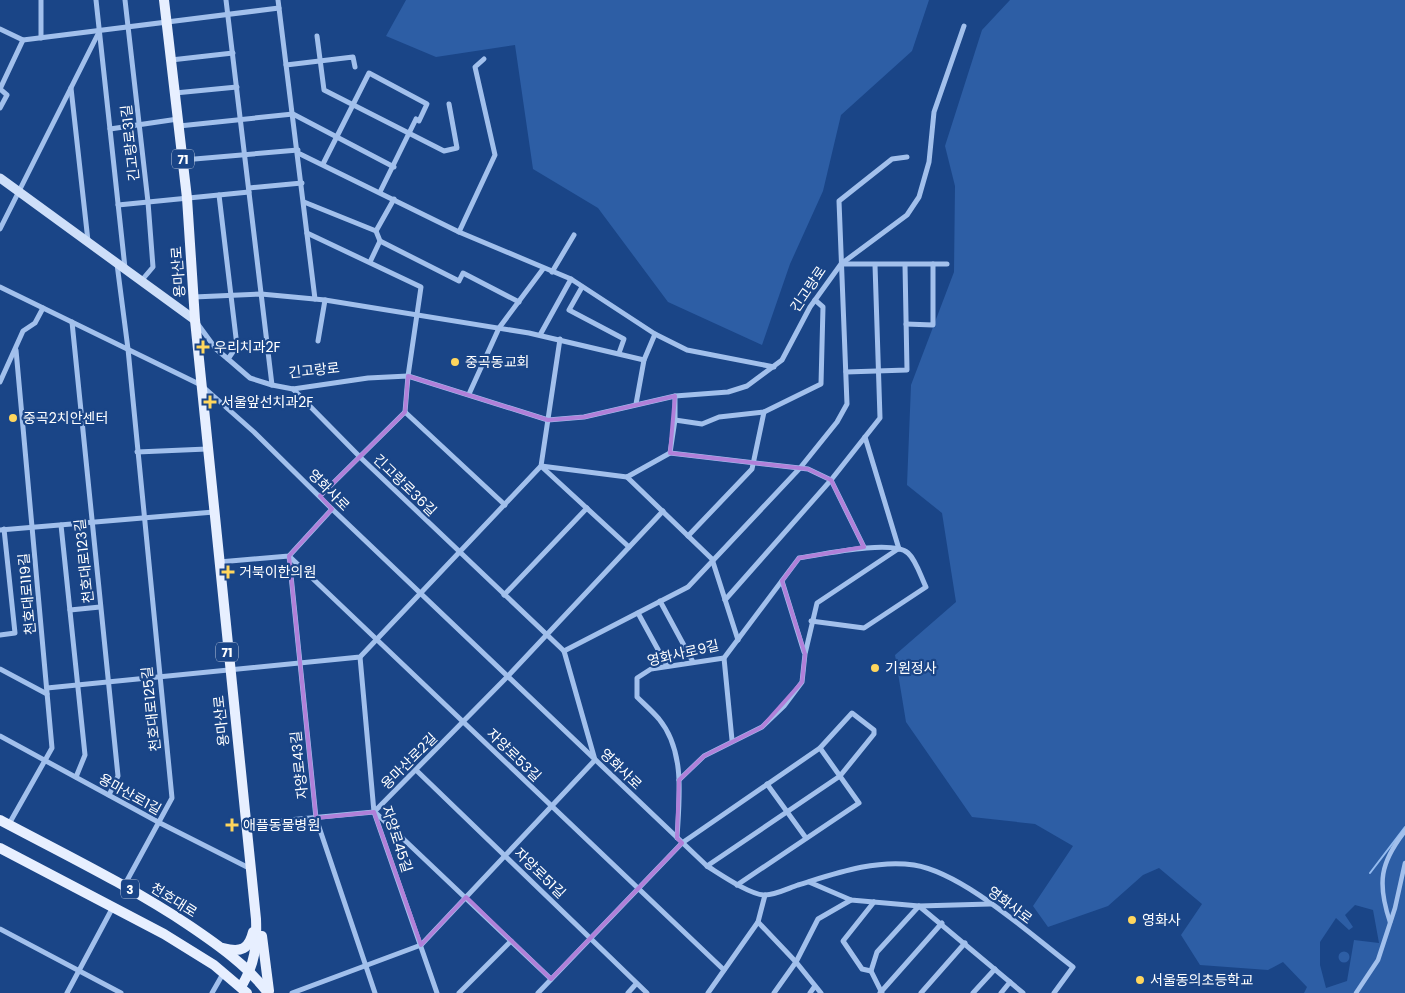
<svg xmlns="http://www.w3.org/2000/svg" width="1405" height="993" font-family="Poppins,'Noto Sans KR',sans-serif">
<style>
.green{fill:#2d5ea5;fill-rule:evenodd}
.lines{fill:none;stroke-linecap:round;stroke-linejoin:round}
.stream{stroke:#94bbef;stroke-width:2}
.pedestrian{stroke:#a2c0ec;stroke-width:4.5}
.minor{stroke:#a2c0ec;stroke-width:5}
.secondary{stroke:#cedff9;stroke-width:9}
.primary{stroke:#e7efff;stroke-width:10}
.marked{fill:none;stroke:#b080d9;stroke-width:4;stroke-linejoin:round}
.poi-dot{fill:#ffd65d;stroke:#1a4587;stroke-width:2}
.labels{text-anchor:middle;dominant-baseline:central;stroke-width:4.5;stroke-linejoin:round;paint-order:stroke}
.shield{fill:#1a4587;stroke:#bac7db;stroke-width:1}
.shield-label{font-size:12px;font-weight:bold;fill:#fff}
.street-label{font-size:14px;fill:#fff;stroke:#1a4587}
.poi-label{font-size:14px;fill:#fff;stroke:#1a4587;text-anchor:start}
</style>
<rect width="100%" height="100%" fill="#1a4587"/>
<!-- green -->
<g class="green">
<path d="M406 0H929L912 51 841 115 823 191 790 264 762 345 668 302 598 208 533 169 515 45 436 57 386 36Z"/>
<path d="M1010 0H1405V993H1304L1307 987 1283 962 1268 970 1200 965 1181 935 1202 904 1159 868 1143 875 1108 906 1048 927 1033 906 1073 846 1035 824 972 817 906 722 895 655 956 602 942 513 907 485 911 385 954 272 955 186 945 146 982 30ZM1355 905 1373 910 1379 943 1354 940 1347 981 1326 988 1320 965V942L1336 918 1349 930 1353 927 1345 915Z"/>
<circle cx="1344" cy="957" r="5.5"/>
</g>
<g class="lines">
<!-- stream -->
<path class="stream" d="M1370 873 1405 827"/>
<!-- pedestrian -->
<g class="pedestrian">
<path d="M1390 922C1377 883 1380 863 1405 831"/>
<path d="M1356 993 1378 960 1395 908 1405 863"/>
</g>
<!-- minor -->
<g class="minor">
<path d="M96 0 125 268"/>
<path d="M125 0 148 202 153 267 142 280"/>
<path d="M226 0 272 385"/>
<path d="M278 0 315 299"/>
<path d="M0 29 23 40 279 8"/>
<path d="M317 36 324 90 444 151 457 148 449 104"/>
<path d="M41 38V0"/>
<path d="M171 60 233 53"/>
<path d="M286 65 353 57 355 67"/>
<path d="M71 88 88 241"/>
<path d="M175 93 237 87"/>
<path d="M0 108 7 95 0 89 23 40"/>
<path d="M179 126 293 114 394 167"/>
<path d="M110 129 178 119"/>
<path d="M298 153 459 232 571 279 655 334 687 350 774 367"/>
<path d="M183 160 298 150"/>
<path d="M323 164 369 73 427 104 419 121 416 119 380 192"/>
<path d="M249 188 302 183"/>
<path d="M219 195 237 346 228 359"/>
<path d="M304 202 376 231 380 241 459 281 463 273 519 302"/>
<path d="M118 205 249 192"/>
<path d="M0 229 99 32"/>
<path d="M376 231 394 199"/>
<path d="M459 232 495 155 475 67 484 59"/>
<path d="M307 233 421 287 408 376 405 412"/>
<path d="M370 262 380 241"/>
<path d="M117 264 128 349 172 798 124 886"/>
<path d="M842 264H947"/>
<path d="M552 272 574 235"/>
<path d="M0 287 201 385 254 432 332 509 707 866C720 874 750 895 765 895 775 895 789 888 798 885 834 874 875 859 914 865 964 873 1032 936 1073 967L1054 993"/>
<path d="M582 287 569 310 624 339 619 353"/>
<path d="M194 297 261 294 325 300 529 333 644 360"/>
<path d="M72 322 118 776 109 795"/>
<path d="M197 323 216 349 228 359 250 378 272 385 293 389 368 378 408 376 548 420 584 417 675 396 728 392 747 386 782 360 810 307 841 264 907 215 919 197 929 162 934 112 964 26"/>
<path d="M906 324 933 325V264"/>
<path d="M540 335 571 279"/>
<path d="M318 341 325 300"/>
<path d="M846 372 907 370 905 265"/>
<path d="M0 382 23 331 35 323 43 308"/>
<path d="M293 389 360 457 564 651"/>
<path d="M469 394 499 328 543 269"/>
<path d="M636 404 644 360 655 334"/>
<path d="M405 412 505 505"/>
<path d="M675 420 702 424 719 417 764 412 821 384 823 307 815 300"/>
<path d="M865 437 899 549"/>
<path d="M137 452 207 449"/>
<path d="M670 453 675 420V396"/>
<path d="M541 466 627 477 670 453 808 469 831 480 864 547"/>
<path d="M542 467 629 547"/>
<path d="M627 477 712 559 738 640"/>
<path d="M320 496 405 412"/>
<path d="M61 525 85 755 76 777"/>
<path d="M0 530 214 512"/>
<path d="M688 536 752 469 764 412"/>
<path d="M289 556 724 970"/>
<path d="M289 556 316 818 375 993"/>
<path d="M219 562 289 556 332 509"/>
<path d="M782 581 804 652"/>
<path d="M504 595 587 508"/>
<path d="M725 600 831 480 880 418 875 265"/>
<path d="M660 601 693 662"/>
<path d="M70 610 100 607"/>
<path d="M638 613 667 666"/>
<path d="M0 635 15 633 4 529"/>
<path d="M564 651 688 587 800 468 837 422 847 404 839 201 892 159 907 157"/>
<path d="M360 657 374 812 437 993"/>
<path d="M724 658 732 740"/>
<path d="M0 669 47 694"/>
<path d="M47 688 360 657 541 466 560 339"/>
<path d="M0 736 160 823 251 869"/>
<path d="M416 770 647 993"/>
<path d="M679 780 704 756 762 727 784 706 802 682 805 654 817 603 898 549"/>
<path d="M767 784 806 838"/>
<path d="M377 814 551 979"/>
<path d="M9 824 52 748 16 350"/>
<path d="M246 824 374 812 507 677 663 511"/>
<path d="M677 838C679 800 686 752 659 719 652 711 644 704 637 697V678L651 669 724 658 799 558C820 555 892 539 908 553 916 560 921 577 926 587L864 628 811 621"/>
<path d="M809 882 851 900 919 906 990 904"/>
<path d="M737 885 859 803 820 748"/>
<path d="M758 922 796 962 821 993"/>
<path d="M0 929 121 993"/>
<path d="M871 971 862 969 843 941 874 902"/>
<path d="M67 993 113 907"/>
<path d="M212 993 224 972"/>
<path d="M292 993 421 945 595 760 564 651"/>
<path d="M459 993 511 941"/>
<path d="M538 993 682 843 820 748 852 713 874 730V734L840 776 707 866"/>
<path d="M628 993 636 984"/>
<path d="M708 993 758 922 765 895"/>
<path d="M774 993 796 962 818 919 851 900"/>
<path d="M810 993 815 986"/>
<path d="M880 993 942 923"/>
<path d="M882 993 871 971 877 952 919 906 1023 993"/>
<path d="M921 993 965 943"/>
<path d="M973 993 995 969"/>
<path d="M1001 993 1010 982"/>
</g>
<!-- secondary -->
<path class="secondary" d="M0 178 195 320"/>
<!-- primary -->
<g class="primary">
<path d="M164 0 187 198 195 320 256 919C257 945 255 965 241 987"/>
<path d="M0 820C64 854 130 886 190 926 218 945 248 966 268 993"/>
<path d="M0 848 164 934 214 965 247 993"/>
<path d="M262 936 269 991"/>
<path d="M223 948C241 953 249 949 253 932"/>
</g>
</g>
<!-- marked area -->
<path class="marked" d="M408 376 548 420 584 417 675 396 670 453 808 469 831 480 864 547 799 558 782 581 805 654 802 682 762 727 704 756 679 780 677 838 682 843 551 979 466 897 421 945 374 812 316 818 289 556 332 509 320 496 405 412Z"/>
<!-- markers -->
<g class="poi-dot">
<path d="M200.5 339.5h5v5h5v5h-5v5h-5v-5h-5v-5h5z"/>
<circle cx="455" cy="362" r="5"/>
<path d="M207.5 394.5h5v5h5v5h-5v5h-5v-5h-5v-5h5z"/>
<circle cx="13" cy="418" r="5"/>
<path d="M225.5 564.5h5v5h5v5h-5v5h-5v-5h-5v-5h5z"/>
<circle cx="875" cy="668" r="5"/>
<path d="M229.5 817.5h5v5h5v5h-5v5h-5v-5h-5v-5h5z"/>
<circle cx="1132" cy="920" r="5"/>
<circle cx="1140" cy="980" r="5"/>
</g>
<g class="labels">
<!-- shield labels -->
<g class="shield">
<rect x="172" y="149.5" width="22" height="19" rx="4"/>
<rect x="216" y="642.5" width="22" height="19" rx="4"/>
<rect x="121" y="879.5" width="18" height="19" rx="4"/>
</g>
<g class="shield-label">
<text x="183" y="159">71</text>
<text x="227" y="652">71</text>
<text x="130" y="889">3</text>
</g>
<!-- street labels -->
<g class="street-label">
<text transform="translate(130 143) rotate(-96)">긴고랑로31길</text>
<text transform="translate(178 272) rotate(-94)">용마산로</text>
<text transform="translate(808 289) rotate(-56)">긴고랑로</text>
<text transform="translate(314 370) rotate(-6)">긴고랑로</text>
<text transform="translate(405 485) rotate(44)">긴고랑로36길</text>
<text transform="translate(329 490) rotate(45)">영화사로</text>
<text transform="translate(84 561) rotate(-96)">천호대로123길</text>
<text transform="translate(27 594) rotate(-95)">천호대로119길</text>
<text transform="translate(683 653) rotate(-13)">영화사로9길</text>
<text transform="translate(151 709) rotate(-96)">천호대로125길</text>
<text transform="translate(221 721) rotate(-96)">용마산로</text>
<text transform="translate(514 755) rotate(44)">자양로53길</text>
<text transform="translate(409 761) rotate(-45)">용마산로2길</text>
<text transform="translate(299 765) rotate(-96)">자양로43길</text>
<text transform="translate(621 769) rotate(44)">영화사로</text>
<text transform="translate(130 794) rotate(29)">용마산로1길</text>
<text transform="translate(397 839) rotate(72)">자양로45길</text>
<text transform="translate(540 873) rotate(44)">자양로51길</text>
<text transform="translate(174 900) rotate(32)">천호대로</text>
<text transform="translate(1010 905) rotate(37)">영화사로</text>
</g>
<!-- poi labels -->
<g class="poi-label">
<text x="214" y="347">우리치과2F</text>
<text x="465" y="362">중곡동교회</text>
<text x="221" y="402">서울앞선치과2F</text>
<text x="23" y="418">중곡2치안센터</text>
<text x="239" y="572">거북이한의원</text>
<text x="885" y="668">기원정사</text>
<text x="243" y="825">애플동물병원</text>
<text x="1142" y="920">영화사</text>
<text x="1150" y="980">서울동의초등학교</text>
</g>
</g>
</svg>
